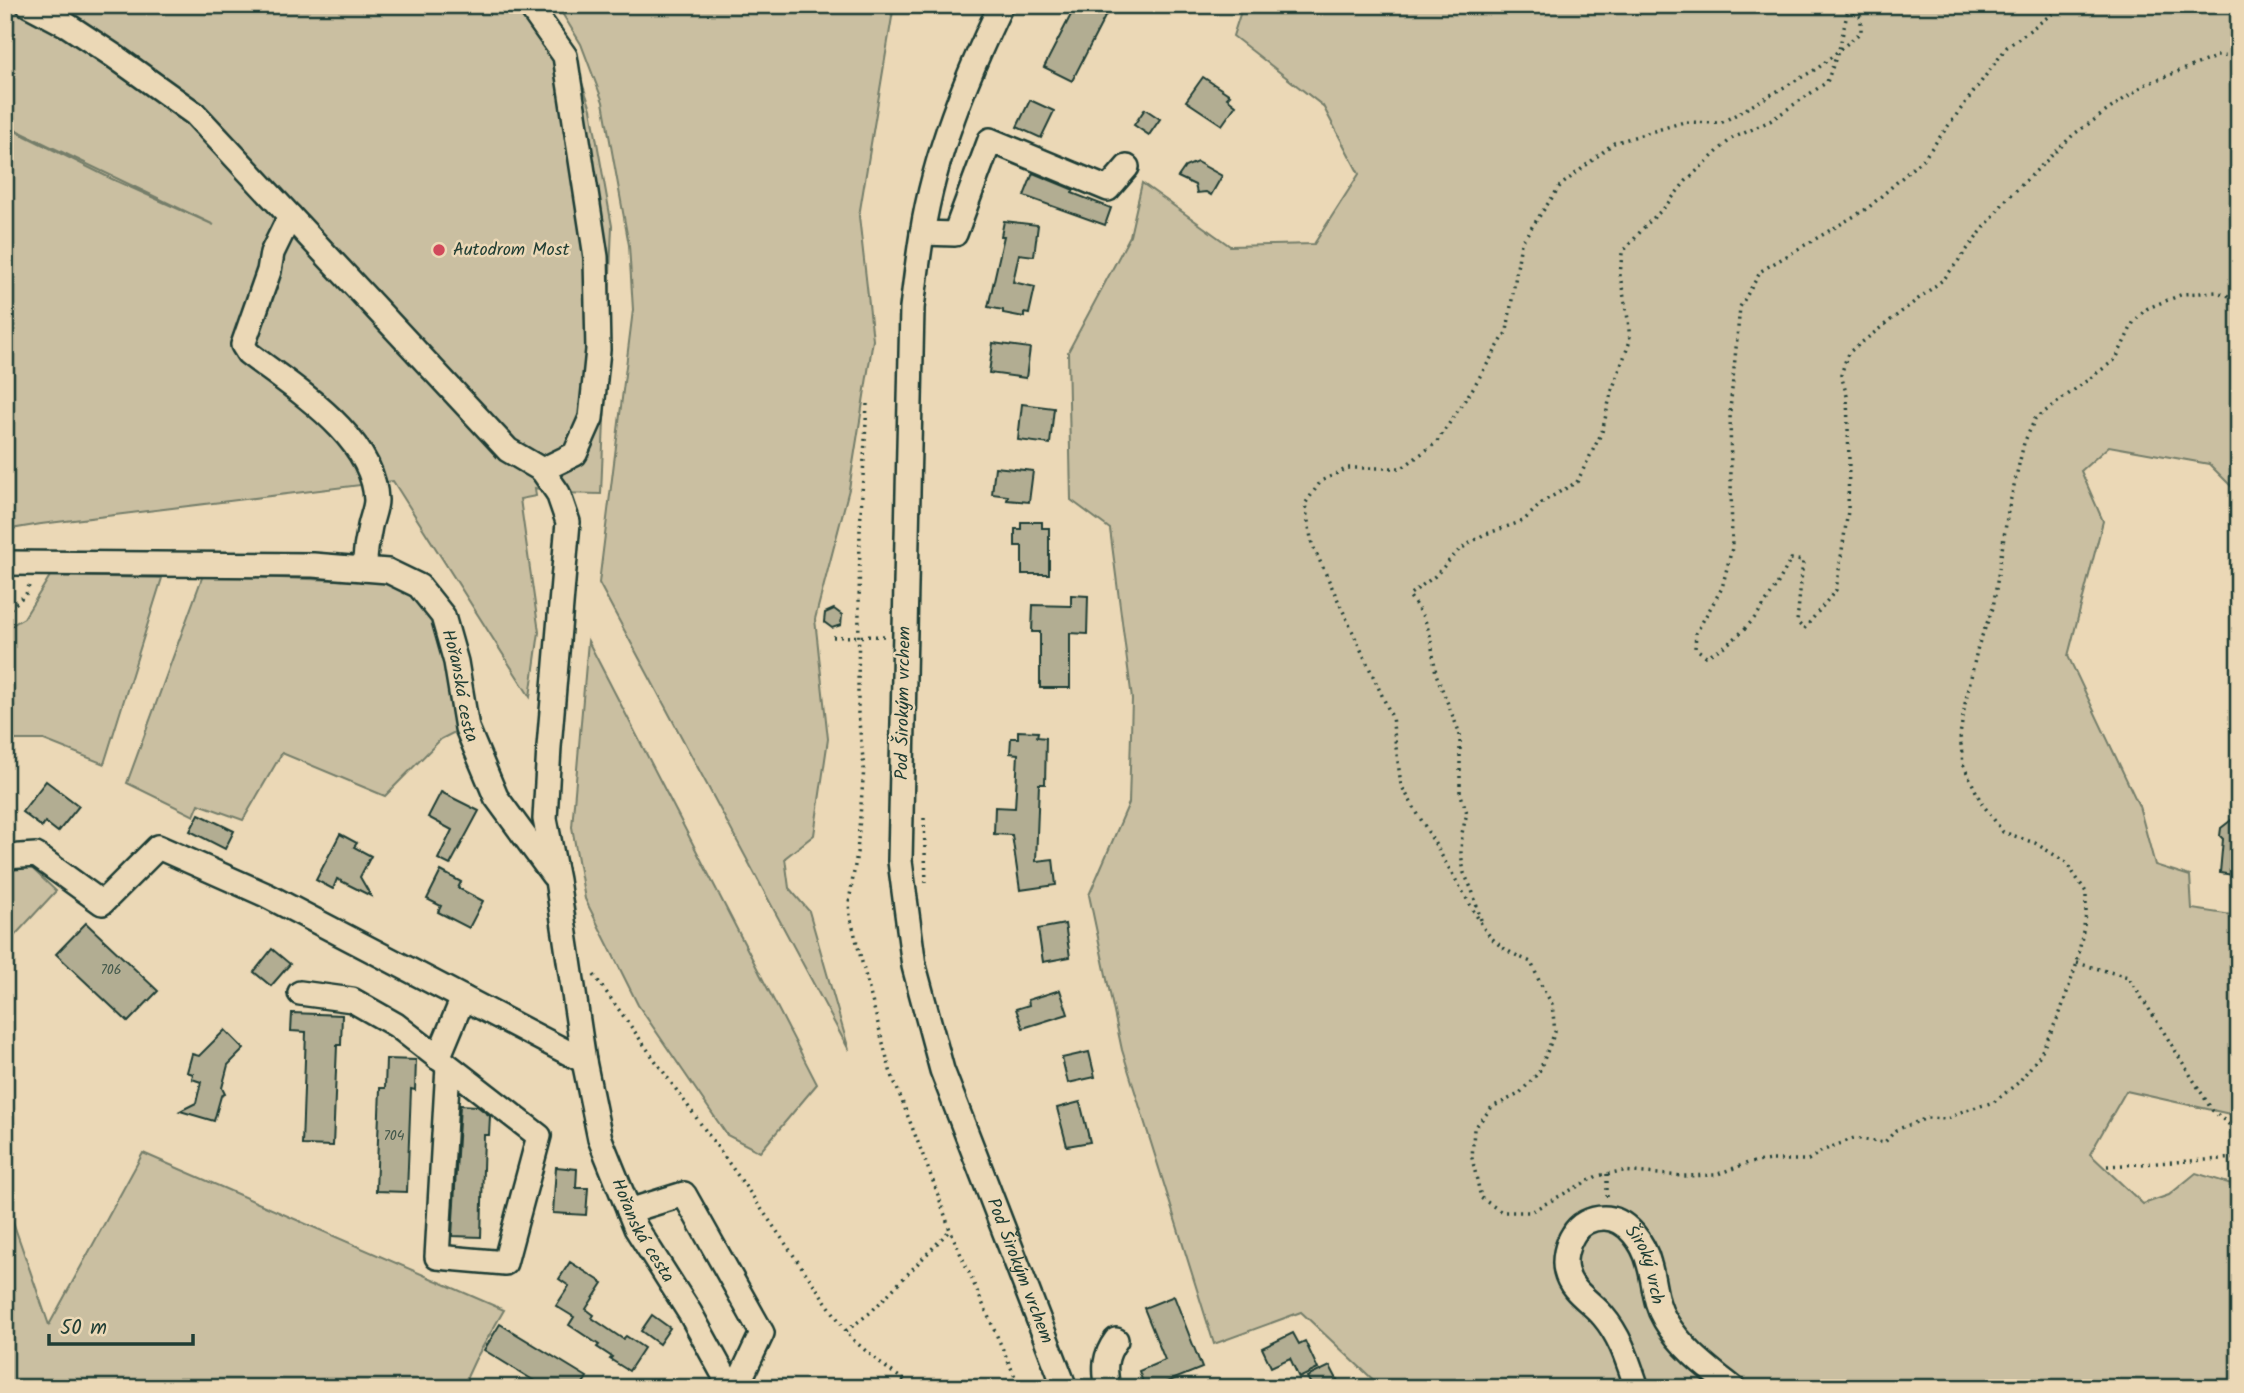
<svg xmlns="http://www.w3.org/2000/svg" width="2244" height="1393" font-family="Kalam,sans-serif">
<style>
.green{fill:#cabfa1;stroke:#747e6a;stroke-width:2;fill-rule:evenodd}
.building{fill:#b2ad92;stroke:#1f3d34;stroke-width:2}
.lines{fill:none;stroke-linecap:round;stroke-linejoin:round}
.minor-casing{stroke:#1f3d34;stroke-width:28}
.path{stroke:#1f3d34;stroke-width:3.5;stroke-dasharray:2 5;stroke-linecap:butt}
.minor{stroke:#ebd8b6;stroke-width:23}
.poi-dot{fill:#d1495b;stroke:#ebd8b6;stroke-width:2.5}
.labels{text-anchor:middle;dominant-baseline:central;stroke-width:5;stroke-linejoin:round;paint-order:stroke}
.number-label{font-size:14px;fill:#44594c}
.poi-label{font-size:18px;fill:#1f3d34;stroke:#ebd8b6;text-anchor:start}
.street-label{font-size:18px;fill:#1f3d34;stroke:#ebd8b6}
</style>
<rect width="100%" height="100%" fill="#ebd8b6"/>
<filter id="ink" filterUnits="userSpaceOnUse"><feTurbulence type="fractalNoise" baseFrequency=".0143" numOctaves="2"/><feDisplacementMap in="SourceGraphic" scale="14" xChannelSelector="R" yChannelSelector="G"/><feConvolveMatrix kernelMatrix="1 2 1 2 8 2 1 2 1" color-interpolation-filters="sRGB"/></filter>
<g filter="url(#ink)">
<!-- green -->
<g class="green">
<path d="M5 5H544L568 42 591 109 612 226 601 494 558 493 535 488 536 496 520 499 539 632 530 697 393 481 41 524 5 530ZM9 128 10 127 214 225 112 179Z"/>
<path d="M557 5H894L859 216 873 340 849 489 815 619 828 739 814 835 785 858 789 888 809 911 849 1050 599 583 633 310 629 245 603 102 581 44Z"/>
<path d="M1243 5H2239V494L2209 464 2109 446 2081 471 2103 521 2068 656 2139 806 2155 865 2190 876 2192 909 2239 916V1116L2126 1091 2090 1154 2143 1204 2169 1195 2196 1173 2235 1185 2239 1190V1388H1382L1301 1312 1214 1344 1122 1050 1089 895 1129 803 1132 699 1110 529 1071 500 1068 352 1130 236 1142 183 1230 246 1314 244 1359 174 1323 106 1233 36Z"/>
<path d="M203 575 361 581 397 584 438 620 459 730 441 739 385 796 282 753 243 820 199 804 194 816 127 783Z"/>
<path d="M50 576 162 578 104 764 44 740H5V629L24 618Z"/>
<path d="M588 641 817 1084 760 1152 727 1135 638 1005 585 899 572 827Z"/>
<path d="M23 860 56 891 5 946V863Z"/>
<path d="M143 1153 504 1310 475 1360 462 1388H5V1199L49 1325Z"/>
</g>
<!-- building -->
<g class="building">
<path d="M1076 5H1111L1072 81 1044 67Z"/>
<path d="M1203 77 1230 95 1227 98 1236 105 1222 125 1186 101Z"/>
<path d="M1030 100 1054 111 1041 138 1017 127Z"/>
<path d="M1145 109 1160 119 1149 135 1134 125Z"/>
<path d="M1197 162 1222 176 1211 195 1206 192 1197 193 1195 185 1178 177 1185 167Z"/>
<path d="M1033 173 1074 190 1072 193 1111 208 1105 225 1024 196Z"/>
<path d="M1004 221 1038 225 1034 256 1019 254 1013 282 1035 287 1029 314 1024 313V317L1003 313V310L988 307 1004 236H1001Z"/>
<path d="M993 343 1030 348 1026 378 989 373Z"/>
<path d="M1022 404 1054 408 1050 444 1018 440Z"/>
<path d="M995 467 1033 471 1029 502 1007 500 1008 496 992 494Z"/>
<path d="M1021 522H1042V528H1049V574H1022V546H1015V529H1021Z"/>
<path d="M1071 595 1088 596 1087 634 1070 633V688H1040V632H1032L1033 605 1071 606Z"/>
<path d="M834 609 842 615 841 625 832 628 824 622 825 613Z"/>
<path d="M1018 731 1038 732 1037 737 1046 738 1045 784H1039L1036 861 1053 859 1056 885 1020 890 1012 835 994 834 995 807 1015 808 1018 754 1010 753 1011 738H1018Z"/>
<path d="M46 781 79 806 58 832 45 822 42 827 22 812Z"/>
<path d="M441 792 479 811 450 865 438 859 452 830 428 817Z"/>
<path d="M199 814 234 831 225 849 190 831Z"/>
<path d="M2239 814V876L2220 873 2223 839 2220 836 2221 828Z"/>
<path d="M340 834 357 843 354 847 371 856 360 877 371 896 337 879 333 889 316 880Z"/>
<path d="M441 871 461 882 458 888 483 901 469 928 438 912 441 906 427 899Z"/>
<path d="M86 923 158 991 128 1022 56 954Z"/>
<path d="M1065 924 1070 957 1043 962 1038 929Z"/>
<path d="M272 949 290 964 271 986 254 972Z"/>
<path d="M1060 990 1068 1014 1023 1028 1016 1009 1029 1005 1028 1000Z"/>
<path d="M292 1013 342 1015 341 1045H337L333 1146 302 1145 306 1032 291 1031Z"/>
<path d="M225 1030 244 1049 228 1065 222 1088 225 1094 221 1096 214 1121 180 1111 196 1103 201 1082 192 1079 193 1074 187 1072 192 1054 199 1056Z"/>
<path d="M1089 1052 1095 1077 1068 1083 1062 1058Z"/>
<path d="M386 1059 416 1060 415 1090 411 1089 407 1192 376 1191 380 1088H385Z"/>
<path d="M1080 1102 1090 1142 1067 1146 1057 1108Z"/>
<path d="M460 1105 477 1106 490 1116 489 1135H484L481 1237 452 1236Z"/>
<path d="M556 1167 577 1169 576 1188H588L586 1215 553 1213Z"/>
<path d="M570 1262 603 1283 586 1309 594 1315 592 1318 623 1339 626 1336 644 1348 629 1371 610 1359 612 1357 597 1347 599 1345 569 1325 574 1317 556 1306 569 1286 559 1279Z"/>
<path d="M1174 1296 1202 1368 1152 1388H1145L1139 1371 1165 1360 1144 1308Z"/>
<path d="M652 1315 670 1328 659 1344 641 1331Z"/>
<path d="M500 1324 587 1377 580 1388H546L484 1350Z"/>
<path d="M1293 1333 1299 1344 1305 1341 1318 1369 1299 1378 1290 1358 1271 1367 1262 1348Z"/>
<path d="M1330 1366 1339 1383 1329 1388H1313L1307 1377Z"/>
</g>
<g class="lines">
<defs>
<g id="minor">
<path id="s1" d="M29 5 67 25 114 56 195 114 508 450 542 470 558 493 568 522 549 747 545 819 557 880 584 1061 600 1139 636 1228 690 1313 731 1388"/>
<path d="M529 5 565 56 596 257 598 350 591 418 575 454 542 470"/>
<path id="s2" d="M1001 5C966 78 935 153 922 234 918 258 915 284 912 308L900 861 914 966 942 1070 1065 1388"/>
<path d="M290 216 272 253 269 271 243 345 248 353C293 388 374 436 376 500 376 508 372 517 370 526 367 540 365 554 364 569"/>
<path d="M922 233 955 234 990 140 1108 189 1127 167"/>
<path id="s3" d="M5 563 313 565 388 571 419 586 443 616 456 662 467 728 496 797 553 875"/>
<path d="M5 857 36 855 102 903 158 847 266 895 584 1061"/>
<path d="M300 993 352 1000 396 1025 539 1136 505 1263 437 1257 448 1066"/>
<path d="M438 1058 463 998"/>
<path d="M629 1211 684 1194 762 1333 736 1388"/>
<path d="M1108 1388C1104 1369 1104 1356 1116 1340"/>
<path id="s4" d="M1637 1388C1628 1362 1621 1337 1603 1316 1591 1301 1571 1292 1566 1271 1563 1260 1567 1244 1573 1235 1579 1224 1591 1218 1604 1218 1627 1218 1644 1244 1649 1264 1655 1284 1654 1302 1665 1320 1682 1349 1708 1368 1733 1388"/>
</g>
</defs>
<!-- minor casing -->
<use href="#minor" class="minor-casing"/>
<!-- path -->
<g class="path">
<path d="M1841 5 1861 17V32L1818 68 1721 123 1684 122 1614 143 1560 186 1521 243 1507 331 1473 388 1436 443 1402 468H1348L1321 481 1305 504 1312 544 1392 717 1401 785 1483 927C1496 946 1510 953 1531 962L1540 983 1552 1004 1555 1032 1539 1072 1519 1094 1492 1107 1474 1129 1472 1158 1481 1198 1502 1212H1530L1597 1176 1621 1171 1683 1176 1715 1175 1748 1163 1771 1160H1808L1822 1151 1854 1138 1884 1143 1896 1130 1927 1118 1947 1119 1963 1111 1994 1102 2019 1082 2040 1055 2060 1013 2077 963 2086 915V892L2066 862 2035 843 2003 832 1981 802 1963 764 1960 735 1965 704 1978 646 1993 608 2008 511 2024 443 2035 419 2116 359 2134 321 2148 308 2183 294 2216 292 2239 299"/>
<path d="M2064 5 2007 47 1925 157 1868 208 1761 271 1740 307 1730 410 1732 548 1722 588 1696 633 1695 648 1706 656C1747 639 1771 597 1791 559L1803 561 1797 622 1804 629 1836 590 1848 511 1849 460 1847 396 1841 375 1848 353 1944 279 2005 201 2074 134 2144 85 2218 56 2239 57"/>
<path d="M867 404 860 530 858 690V713L864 768 857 853 849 902 850 916 890 1070 936 1189 950 1230 1020 1388"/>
<path d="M5 613 26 594 30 583"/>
<path d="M833 637 885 636"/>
<path d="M924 818 926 884"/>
<path d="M1481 920 1472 890 1464 873 1461 853 1462 833 1467 813 1460 792V734L1436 674 1430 635 1425 620 1409 595 1435 576 1459 550 1483 535 1523 521 1544 501 1577 482 1602 432 1611 393 1630 341 1628 319 1620 276 1622 253 1647 224 1664 208 1686 181 1731 139 1770 121 1827 82 1840 46 1849 5"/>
<path d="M2077 963 2128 977 2160 1026 2212 1110 2239 1133"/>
<path d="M594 975 751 1194 851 1338 881 1364 915 1388"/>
<path d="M2107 1166 2239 1158"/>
<path d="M1607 1174V1198"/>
<path d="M846 1331 871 1312 950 1230"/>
</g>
<!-- minor -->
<use href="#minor" class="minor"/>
</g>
</g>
<!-- markers -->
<circle class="poi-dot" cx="439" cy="250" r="7"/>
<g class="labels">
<!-- number labels -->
<g class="number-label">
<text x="111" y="970">706</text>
<text x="394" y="1136">704</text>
</g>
<!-- poi labels -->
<g class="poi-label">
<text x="453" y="250">Autodrom Most</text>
</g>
<!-- street labels -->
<g class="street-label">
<text stroke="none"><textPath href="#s3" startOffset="528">Hořanská cesta</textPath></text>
<text transform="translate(904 703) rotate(-89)">Pod Širokým vrchem</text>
<text stroke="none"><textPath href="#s1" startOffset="1480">Hořanská cesta</textPath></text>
<text stroke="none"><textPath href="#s4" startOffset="282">Široký vrch</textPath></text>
<text stroke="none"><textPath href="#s2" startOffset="1300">Pod Širokým vrchem</textPath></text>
</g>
</g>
<!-- margin -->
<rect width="2244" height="1393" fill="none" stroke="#ebd8b6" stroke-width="28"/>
<rect x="14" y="14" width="2216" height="1365" fill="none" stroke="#1f3d34" stroke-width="2.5" filter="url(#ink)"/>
<!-- scale -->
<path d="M49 1334v10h144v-10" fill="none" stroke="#1f3d34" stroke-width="3.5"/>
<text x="60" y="1334" font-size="21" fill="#1f3d34" stroke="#ebd8b6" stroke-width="5" paint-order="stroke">50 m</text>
</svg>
